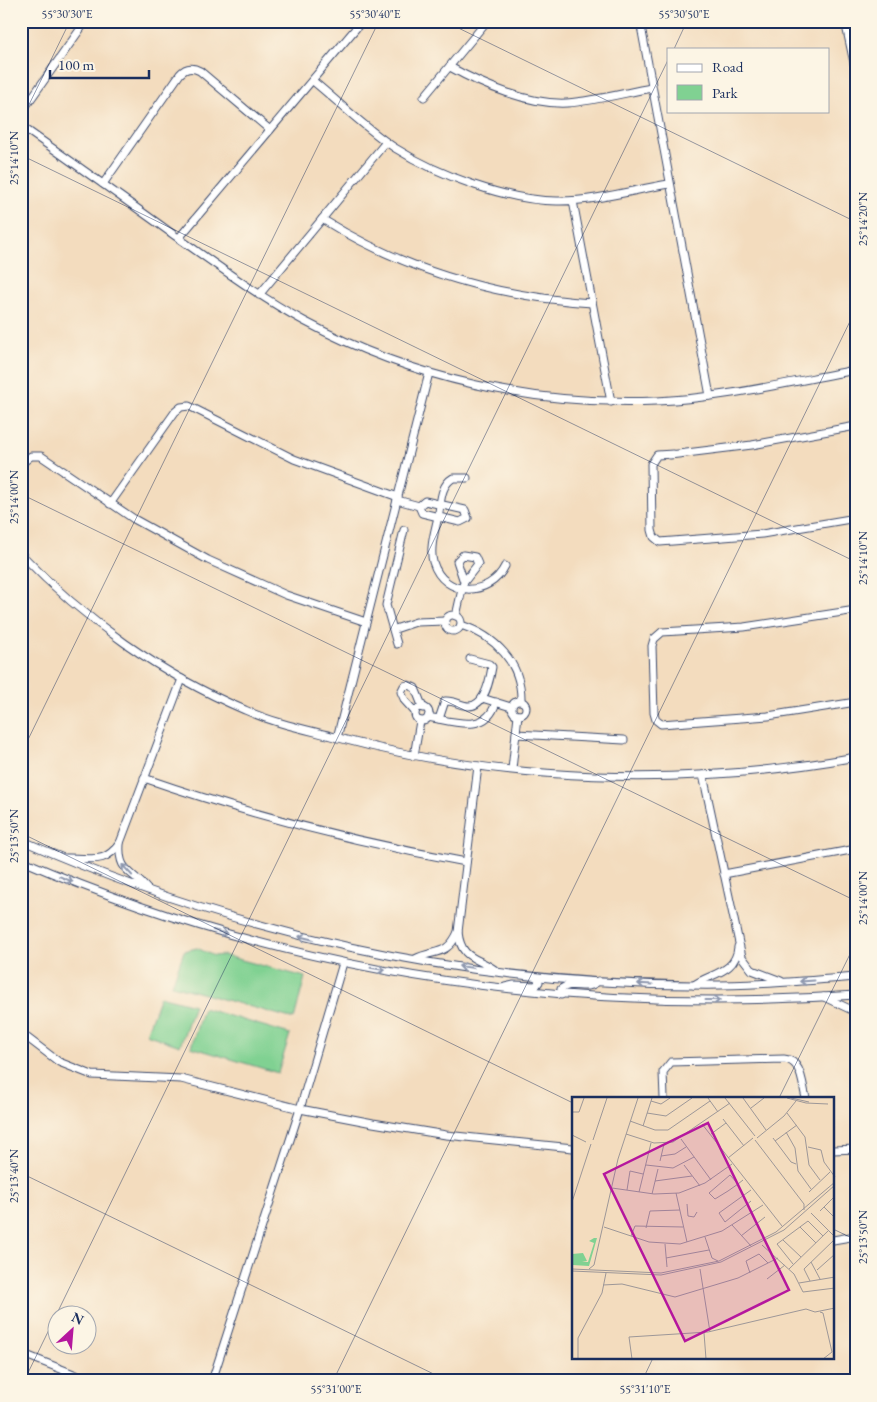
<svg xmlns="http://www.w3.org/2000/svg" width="877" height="1402" font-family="'EB Garamond',serif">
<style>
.green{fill:#80d192;stroke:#4e8078}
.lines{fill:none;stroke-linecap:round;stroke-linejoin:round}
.minor-casing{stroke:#3b496c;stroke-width:9}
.minor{stroke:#fff;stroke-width:7}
.oneway{stroke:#8d97ae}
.ticks{fill:none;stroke:#1b2f5e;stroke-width:1;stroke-opacity:0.45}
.inset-road{fill:none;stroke:#9d9798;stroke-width:1}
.view{fill:#b5179e;fill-opacity:0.15;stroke:#b5179e;stroke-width:2.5}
.inset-edge{fill:none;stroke:#1b2f5e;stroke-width:2.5}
.neatline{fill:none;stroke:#1b2f5e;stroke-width:2}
.ticks-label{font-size:12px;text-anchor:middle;fill:#1b2f5e}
</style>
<rect width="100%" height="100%" fill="#fcf5e5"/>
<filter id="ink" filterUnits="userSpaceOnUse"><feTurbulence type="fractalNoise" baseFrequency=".02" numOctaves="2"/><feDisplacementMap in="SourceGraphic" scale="10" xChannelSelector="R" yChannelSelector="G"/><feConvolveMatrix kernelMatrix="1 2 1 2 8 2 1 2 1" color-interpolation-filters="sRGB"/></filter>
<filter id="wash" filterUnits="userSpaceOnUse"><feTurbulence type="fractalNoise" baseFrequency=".0096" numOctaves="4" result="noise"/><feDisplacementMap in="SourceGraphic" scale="20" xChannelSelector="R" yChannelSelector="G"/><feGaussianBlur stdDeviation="1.12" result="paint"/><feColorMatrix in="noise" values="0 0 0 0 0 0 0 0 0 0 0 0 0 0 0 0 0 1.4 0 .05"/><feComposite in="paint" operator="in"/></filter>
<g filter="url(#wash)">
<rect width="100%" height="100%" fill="#f3dcbe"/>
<!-- green -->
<g class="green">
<path d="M197 948 214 956 223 955 305 977 294 1019 172 985 184 951Z"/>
<path d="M160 996 194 1005 180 1046 146 1034Z"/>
<path d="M203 1008 290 1034 278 1073 191 1047Z"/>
</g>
</g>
<g filter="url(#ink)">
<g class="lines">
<defs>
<g id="minor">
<path d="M640 21 710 396"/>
<path d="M845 21 856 72"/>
<path d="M450 67C482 85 530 105 567 103 595 101 624 93 651 88"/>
<path d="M313 81C340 103 366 129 395 148 438 175 509 202 560 201 596 201 633 190 669 184"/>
<path d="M424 97 487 21"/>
<path d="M21 113 86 21"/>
<path d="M21 126C72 162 123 198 174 235 217 265 258 296 304 321 412 379 535 406 657 401 724 398 790 382 856 370"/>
<path d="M103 184 180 74C186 67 193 67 200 71L270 130"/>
<path d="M573 201 611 402"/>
<path d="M322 219C404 270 497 297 592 303"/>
<path d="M179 238 362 21"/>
<path d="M259 295 386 142"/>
<path d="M673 454 657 455 651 464 652 530 654 537 660 542 762 534 856 518"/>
<path d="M670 455 752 445 856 426"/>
<path d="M21 464 31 456H41L134 519 208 560 286 595 366 622"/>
<path d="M467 478H453C441 485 441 500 439 512 436 528 429 547 433 562 444 598 490 597 505 566"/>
<path d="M397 500 419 506"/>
<path d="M425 501 465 510 468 518 460 522 422 513 419 506Z"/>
<path d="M110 504 175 412 181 407 189 406 294 459 398 497"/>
<path d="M21 554C83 619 162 675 245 710 274 723 304 729 335 737 504 783 684 788 856 757"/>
<path d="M463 555 475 557 478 564 464 582 457 561Z"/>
<path d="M856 610 744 627 662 632 654 639 652 646 654 713 656 720 661 724 768 716 856 702"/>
<circle cx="453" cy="623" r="8"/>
<path d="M456 616 463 585"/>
<path d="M461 625C495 636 522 663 521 701"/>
<path d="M395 629 416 622 446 621"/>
<path d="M397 644 386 605 404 530"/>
<path d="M482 698 511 707"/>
<circle cx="519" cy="708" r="7"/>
<circle cx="422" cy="714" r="7"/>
<path d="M415 712 405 701 401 692 404 686 408 685 415 688 423 708"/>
<path d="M428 717C452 721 487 735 496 702"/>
<path d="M439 719 445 701C454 700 461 706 469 706 485 706 490 679 492 667L489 664 470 659"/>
<path d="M516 734 624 740"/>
<path d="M337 738 429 373"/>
<path d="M414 756 420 721"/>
<path d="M478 766 458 932C461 960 477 957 495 970"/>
<path d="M512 769 518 715"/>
<path d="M703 775 742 957 752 970 781 981"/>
<path d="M144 778C251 815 354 842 466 862"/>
<path d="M21 840C232 933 462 984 693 985 747 986 802 981 856 977"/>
<path d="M120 843C118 873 131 869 147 889"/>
<path d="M66 858C91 857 103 866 120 843L182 679"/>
<path d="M21 860C287 975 568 1015 856 995"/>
<path d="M724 874 856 849"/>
<path d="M415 959C434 949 447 957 458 932"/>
<path d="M694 985C711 973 736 973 738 947"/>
<path d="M505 987 514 985 536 986 539 982 537 977"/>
<path d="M561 995V989C572 980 587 992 598 981"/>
<path d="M824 997 856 1012"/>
<path d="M21 1033 59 1062 92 1075 181 1079 300 1109 373 1123 446 1135 573 1148"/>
<path d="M664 1098 663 1072 671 1062 784 1059C802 1060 802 1084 806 1098"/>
<path d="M833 1150 856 1149"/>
<path d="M833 1240 856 1236"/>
<path d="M21 1353 91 1381"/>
<path d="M212 1381 300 1109 343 963"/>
</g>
</defs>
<!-- minor casing -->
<use href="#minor" class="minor-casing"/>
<!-- minor -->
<use href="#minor" class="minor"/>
</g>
<!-- one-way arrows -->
<defs><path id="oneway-shaft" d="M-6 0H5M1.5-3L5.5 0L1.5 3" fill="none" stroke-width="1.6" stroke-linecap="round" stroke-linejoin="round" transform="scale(1.25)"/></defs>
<g class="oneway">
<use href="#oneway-shaft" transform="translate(127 870) rotate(-133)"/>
<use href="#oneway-shaft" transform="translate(66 879) rotate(22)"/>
<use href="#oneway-shaft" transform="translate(220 932) rotate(16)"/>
<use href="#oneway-shaft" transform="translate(306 938) rotate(-167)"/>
<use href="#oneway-shaft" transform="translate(466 967) rotate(-172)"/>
<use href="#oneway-shaft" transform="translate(378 969) rotate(9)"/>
<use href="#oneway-shaft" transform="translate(807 981) rotate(176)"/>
<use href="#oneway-shaft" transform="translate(645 984) rotate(-177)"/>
<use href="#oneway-shaft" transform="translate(713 1000)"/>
</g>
</g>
<!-- ticks -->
<path class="ticks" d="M444 21 856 222M674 49 687 21M21 121 70 21M21 155 856 562M21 494 856 901M21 754 379 21M21 833 573 1103M779 1098 856 942M21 1173 448 1381M833 1229 856 1240M24 1381 668 60M333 1381 856 309M642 1381 653 1358"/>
<!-- overview -->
<g transform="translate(572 1097)">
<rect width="262" height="262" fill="#f3dcbe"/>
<path d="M22 141H25L17 169 0 168V157L11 156 15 164 10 165H16L22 146 17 144Z" fill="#80d192"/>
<path class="inset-road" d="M136 1 146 15M153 1 183 39M171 1 194 33M215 1 234 6 256 7M219 1 237 5M79 4 89 7 98 1M179 11 192 1M0 15H7L12 1M75 16 94 19 120 1M215 16 233 40 237 68 248 83M151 22 172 49M58 24 83 33H96L138 4M130 27 210 129M71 29 80 1M214 35 223 51 226 74 239 92M54 37 82 46 101 45 158 6M139 37 154 26M0 38 14 45M185 41 212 19 224 4M201 41 219 65 224 67M109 42 139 83M21 43 35 1M183 43 232 107V113M203 44 225 28M236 50 249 53 252 65 263 80M89 59 103 57 114 50M156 61 181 41M88 64 92 47M74 68 101 71 122 60M112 68 128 89M83 84 120 79M166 87 158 78 137 96 143 102 156 94 166 87 171 83M40 91 82 97 107 96 133 86 160 67M55 93 58 74 71 77M179 93 147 116 153 125 179 104M67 95 79 46M237 95 258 75M104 96 115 145M80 97 86 72M0 105 19 47M115 107 116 119 122 120 125 115M252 110 263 121M248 114 263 99M239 116 263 140M160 128 179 149M32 130 77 145 108 147 150 134 191 108M228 130 244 146M74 131 78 114 108 113M59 139 63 129 111 130M169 139 193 120M133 140 140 161 146 164M211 143 229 160M93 147 95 170M205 147 236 124 251 139M205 147 221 167M190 148 222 177 231 195 263 191M94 161 137 153M239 165 248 182M0 172 89 176 147 164 204 135 263 85M17 172 22 168 46 62 66 1M128 172 138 235M217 172 256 134M245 173 263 157M0 174 89 178 149 165 212 133 263 88M178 176 174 164 187 157 196 166M195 182 213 168M238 184 232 172 263 142M227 186 263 180M31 188 50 187 103 200 166 181 206 161M248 215 251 216 260 255 251 262M132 236 134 262M6 262V241L30 196 34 176M60 262 57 240 136 235 234 212 243 215 263 211"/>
<path class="view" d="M136 26 217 193 113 244 32 77Z"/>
<rect width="262" height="262" class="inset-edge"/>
</g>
<!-- margin -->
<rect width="877" height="1402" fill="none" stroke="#fcf5e5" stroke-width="55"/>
<!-- legend -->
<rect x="667" y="48" width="162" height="65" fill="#fcf5e5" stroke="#a2a6af"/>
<rect x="677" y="64" width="25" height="8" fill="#ffffff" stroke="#a2a6af"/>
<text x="712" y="72" font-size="15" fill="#1b2f5e">Road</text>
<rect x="677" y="85" width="25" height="15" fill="#80d192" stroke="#a2a6af"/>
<text x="712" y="98" font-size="15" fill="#1b2f5e">Park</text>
<!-- north arrow -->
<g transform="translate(72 1330) rotate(26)"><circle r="24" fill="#fcf5e5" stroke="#a2a6af"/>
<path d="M0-4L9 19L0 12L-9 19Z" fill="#b5179e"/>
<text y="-8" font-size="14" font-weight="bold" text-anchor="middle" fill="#1b2f5e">N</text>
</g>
<!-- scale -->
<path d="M50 70v8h99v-8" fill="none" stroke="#1b2f5e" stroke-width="2.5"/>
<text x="58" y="70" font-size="15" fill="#1b2f5e" stroke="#fcf5e5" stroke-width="4" paint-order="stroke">100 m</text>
<rect x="28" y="28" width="822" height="1346" class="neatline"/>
<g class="ticks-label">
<text x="67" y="18">55°30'30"E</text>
<text x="375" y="18">55°30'40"E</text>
<text x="684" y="18">55°30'50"E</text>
<text transform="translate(14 158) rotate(-90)" y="4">25°14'10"N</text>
<text transform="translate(863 219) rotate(-90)" y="4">25°14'20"N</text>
<text transform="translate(14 497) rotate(-90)" y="4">25°14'00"N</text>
<text transform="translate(863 558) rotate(-90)" y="4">25°14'10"N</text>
<text transform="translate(14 836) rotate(-90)" y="4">25°13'50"N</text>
<text transform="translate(863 898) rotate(-90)" y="4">25°14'00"N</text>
<text transform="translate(14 1176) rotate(-90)" y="4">25°13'40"N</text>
<text transform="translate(863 1237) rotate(-90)" y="4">25°13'50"N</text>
<text x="336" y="1393">55°31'00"E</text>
<text x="645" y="1393">55°31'10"E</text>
</g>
</svg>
